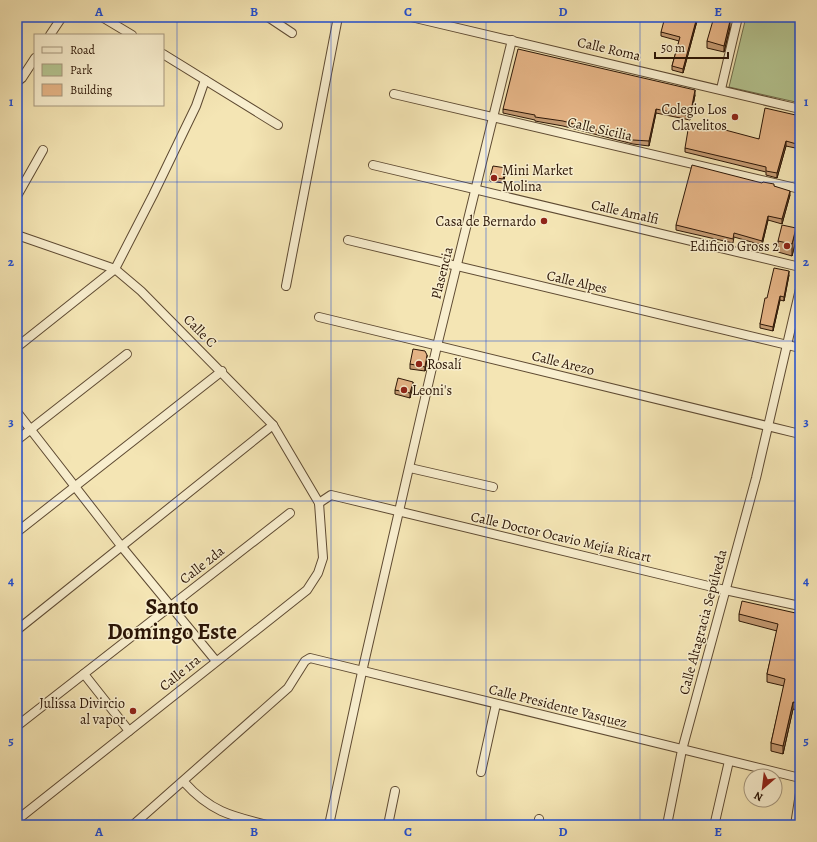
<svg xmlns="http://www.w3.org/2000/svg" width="817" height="842" font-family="Alegreya,serif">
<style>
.green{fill:#b5c692;stroke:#706e4c}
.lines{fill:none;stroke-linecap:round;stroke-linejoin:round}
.minor-casing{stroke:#5e4a32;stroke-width:10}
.minor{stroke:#f8eece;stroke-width:8}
.wall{fill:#c59b73;stroke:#2c1606}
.shaded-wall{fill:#a07e5e;stroke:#2c1606}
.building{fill:#e5b486;stroke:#2c1606}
.grid{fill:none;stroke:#1d4ed8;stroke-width:1;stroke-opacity:0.55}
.poi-dot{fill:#8f2418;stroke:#f8eece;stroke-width:1.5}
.labels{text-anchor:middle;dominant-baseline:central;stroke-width:3;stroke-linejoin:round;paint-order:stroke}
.street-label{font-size:14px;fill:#2c1606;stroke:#f8eece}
.poi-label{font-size:14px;fill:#2c1606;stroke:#f8eece;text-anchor:end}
.town-label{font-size:22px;font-weight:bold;fill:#2c1606;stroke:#f8eece}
.neatline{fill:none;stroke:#1d4ed8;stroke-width:1.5}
.grid-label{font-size:13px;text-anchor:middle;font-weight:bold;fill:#1d4ed8}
</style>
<rect width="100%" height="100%" fill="#f4e5b4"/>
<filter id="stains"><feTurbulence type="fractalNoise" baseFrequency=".005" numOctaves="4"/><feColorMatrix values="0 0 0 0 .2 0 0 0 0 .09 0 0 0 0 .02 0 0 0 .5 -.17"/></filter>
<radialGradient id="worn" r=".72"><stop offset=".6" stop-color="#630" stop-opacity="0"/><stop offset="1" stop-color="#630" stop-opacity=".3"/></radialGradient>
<!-- green -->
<path class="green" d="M746 17H800V103L729 87Z"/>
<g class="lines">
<defs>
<g id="minor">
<path d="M102 17 132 35"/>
<path d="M268 17 292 33"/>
<path d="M411 17 800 109"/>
<path d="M50 35 62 17"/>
<path d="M163 54 278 125"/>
<path d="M17 82 22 78 35 58"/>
<path d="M721 89 738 17"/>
<path d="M394 94 800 189"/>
<path d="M373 165 800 267"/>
<path d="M17 196 43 150"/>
<path d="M17 235 115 269 141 291 273 425 319 503 323 558 318 573 307 590 17 820"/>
<path d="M348 240 800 348"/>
<path d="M286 286 338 17"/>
<path d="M319 317 800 434"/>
<path d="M17 347 115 269 153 195 196 106 205 80"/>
<path d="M17 412 122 547 216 661"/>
<path d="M17 440 127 354"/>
<path d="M410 468 493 487"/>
<path d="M319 503 331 495 725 590 800 606"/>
<path d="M17 532 222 371"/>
<path d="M17 630 273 425"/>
<path d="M84 674 129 731"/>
<path d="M17 726 290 513"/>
<path d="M481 772 496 704"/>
<path d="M184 782C210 811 230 816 267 825"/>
<path d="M715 822 729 761"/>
<path d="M133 825 288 688 305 661 310 658 800 778"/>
<path d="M329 825 362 672 437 346 512 40"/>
<path d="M388 825 395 791"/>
<path d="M538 825 539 819"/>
<path d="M667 825 682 750 756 478 800 289"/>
<path d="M795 825 800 793"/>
</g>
</defs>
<!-- minor casing -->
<use href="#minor" class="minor-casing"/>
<!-- minor -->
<use href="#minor" class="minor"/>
</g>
<!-- wall -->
<g class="wall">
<path d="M697 21 683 73 672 70V66L679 41 661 36V32Z"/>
<path d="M730 27 724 52 707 48V41Z"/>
<path d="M695 95 690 120 656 113 649 146 633 144 563 126 535 121V120L503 113V109Z"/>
<path d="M800 116V149L786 146 777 178 766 175V172L685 152V148L759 139Z"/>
<path d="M506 172 503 183 490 181V177Z"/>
<path d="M774 186 790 195 782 224 768 220 762 245 734 237 733 243 676 230V225Z"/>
<path d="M796 240 792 256 778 252V241Z"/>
<path d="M789 275 784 301 780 300 773 331 760 328V324L767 298Z"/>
<path d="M427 359 425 371 410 369V364Z"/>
<path d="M413 386 410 398 395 394V390Z"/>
<path d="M739 614H800V711L793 709 783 754 771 751V743L784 686 767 682V674L777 631 739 621Z"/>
</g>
<!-- shaded-wall -->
<g class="shaded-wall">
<path d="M697 17V21L683 73V69Z"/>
<path d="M730 21V27L724 52V46Z"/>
<path d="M695 90V95L690 120V116Z"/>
<path d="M656 109V113L649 146V141Z"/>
<path d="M786 141V146L777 178V173Z"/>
<path d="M506 168V172L503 183V179Z"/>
<path d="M790 191V195L782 224V219Z"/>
<path d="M768 216V220L762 245V241Z"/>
<path d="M796 228V240L792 256V244Z"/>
<path d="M789 271V275L784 301V297Z"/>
<path d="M780 296V300L773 331V327Z"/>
<path d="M427 355V359L425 371V367Z"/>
<path d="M413 382V386L410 398V393Z"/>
<path d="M793 702V709L783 754V746Z"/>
</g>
<!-- building -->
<g class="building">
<path d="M665 17H697L683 69 672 66 680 37 661 32Z"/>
<path d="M714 17 730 21 724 46 707 41Z"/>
<path d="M518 49 695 90 690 116 656 109 649 141 633 140 563 121 535 117V115L503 109Z"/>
<path d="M765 108 800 116V145L786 141 777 173 766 171V167L685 148 689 124 714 127 759 139Z"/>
<path d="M692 165 762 183 763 182 774 184V186L790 191 782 219 768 216 762 241 734 233 733 239 676 225Z"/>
<path d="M493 166 506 168 503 179 490 177Z"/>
<path d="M782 225 796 228 792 244 778 241Z"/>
<path d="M774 268 789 271 784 297 780 296 773 327 760 324 765 298H767Z"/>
<path d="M413 349 425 351 427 355 425 367 410 364Z"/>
<path d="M398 378 413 382 410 393 395 390Z"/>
<path d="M742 601 800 614V703L793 702 783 746 771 743 785 679 767 674 778 624 739 614Z"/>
</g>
<!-- grid -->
<path class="grid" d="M177 17V825M331 17V825M486 17V825M640 17V825M17 182H800M17 341H800M17 501H800M17 660H800"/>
<!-- markers -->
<g class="poi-dot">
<circle cx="735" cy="117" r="4"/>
<circle cx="494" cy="178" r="4"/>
<circle cx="544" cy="221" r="4"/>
<circle cx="787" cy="246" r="4"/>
<circle cx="419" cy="364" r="4"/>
<circle cx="404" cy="390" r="4"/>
<circle cx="133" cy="711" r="4"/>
</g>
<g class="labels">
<!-- street labels -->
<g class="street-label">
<text transform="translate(609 49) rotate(13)">Calle Roma</text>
<text transform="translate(600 129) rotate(13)">Calle Sicilia</text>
<text transform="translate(625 212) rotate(13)">Calle Amalfi</text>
<text transform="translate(442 273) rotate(-76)">Plasencia</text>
<text transform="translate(577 282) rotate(13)">Calle Alpes</text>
<text transform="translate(200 331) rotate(45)">Calle C</text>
<text transform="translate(563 363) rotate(14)">Calle Arezo</text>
<text transform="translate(561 537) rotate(13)">Calle Doctor Ocavio Mejía Ricart</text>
<text transform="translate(202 565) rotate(-38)">Calle 2da</text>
<text transform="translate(703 622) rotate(-75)">Calle Altagracia Sepúlveda</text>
<text transform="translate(180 673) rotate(-39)">Calle 1ra</text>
<text transform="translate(558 706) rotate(14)">Calle Presidente Vasquez</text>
</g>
<!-- poi labels -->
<g class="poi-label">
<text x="727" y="109">Colegio Los<tspan x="727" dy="16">Clavelitos</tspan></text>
<text x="502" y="170" text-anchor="start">Mini Market<tspan x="502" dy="16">Molina</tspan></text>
<text x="536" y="221">Casa de Bernardo</text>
<text x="779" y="246">Edificio Gross 2</text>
<text x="427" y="364" text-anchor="start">Rosalí</text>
<text x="412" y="390" text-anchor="start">Leoni's</text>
<text x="125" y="703">Julissa Divircio<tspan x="125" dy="16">al vapor</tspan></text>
</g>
<!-- town labels -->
<g class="town-label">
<text x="172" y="607">Santo<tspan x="172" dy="25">Domingo Este</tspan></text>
</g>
</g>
<!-- margin -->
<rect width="817" height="842" fill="none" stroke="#f4e5b4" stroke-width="44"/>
<!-- legend -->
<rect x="34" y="34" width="130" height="72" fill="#f8eece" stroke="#a6987e"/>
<rect x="42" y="47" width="20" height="6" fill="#f8eece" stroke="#a6987e"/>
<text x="70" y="54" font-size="12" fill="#2c1606">Road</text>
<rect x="42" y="64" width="20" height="12" fill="#b5c692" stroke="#a6987e"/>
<text x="70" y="74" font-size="12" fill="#2c1606">Park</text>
<rect x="42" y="84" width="20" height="12" fill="#e5b486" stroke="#a6987e"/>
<text x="70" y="94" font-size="12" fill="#2c1606">Building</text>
<!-- north arrow -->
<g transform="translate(763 788) rotate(208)"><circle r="19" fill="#f8eece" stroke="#a6987e"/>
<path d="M0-3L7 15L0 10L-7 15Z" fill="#8f2418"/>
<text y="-6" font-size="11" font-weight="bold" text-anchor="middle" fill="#2c1606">N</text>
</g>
<!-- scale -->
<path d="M655 52v6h73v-6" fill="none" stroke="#2c1606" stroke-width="2"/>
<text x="661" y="52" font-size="12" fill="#2c1606" stroke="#f8eece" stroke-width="3" paint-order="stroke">50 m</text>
<rect x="22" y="22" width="773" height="798" class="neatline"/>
<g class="grid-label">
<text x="99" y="16">A</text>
<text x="254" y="16">B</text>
<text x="408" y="16">C</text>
<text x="563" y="16">D</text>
<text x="718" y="16">E</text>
<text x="11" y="106">1</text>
<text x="806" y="106">1</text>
<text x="11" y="266">2</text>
<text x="806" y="266">2</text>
<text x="11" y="426">3</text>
<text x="806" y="426">3</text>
<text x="11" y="585">4</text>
<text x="806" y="585">4</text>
<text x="11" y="745">5</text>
<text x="806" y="745">5</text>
<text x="99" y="836">A</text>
<text x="254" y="836">B</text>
<text x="408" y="836">C</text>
<text x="563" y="836">D</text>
<text x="718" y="836">E</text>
</g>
<rect width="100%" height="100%" filter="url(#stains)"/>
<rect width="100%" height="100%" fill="url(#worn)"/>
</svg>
